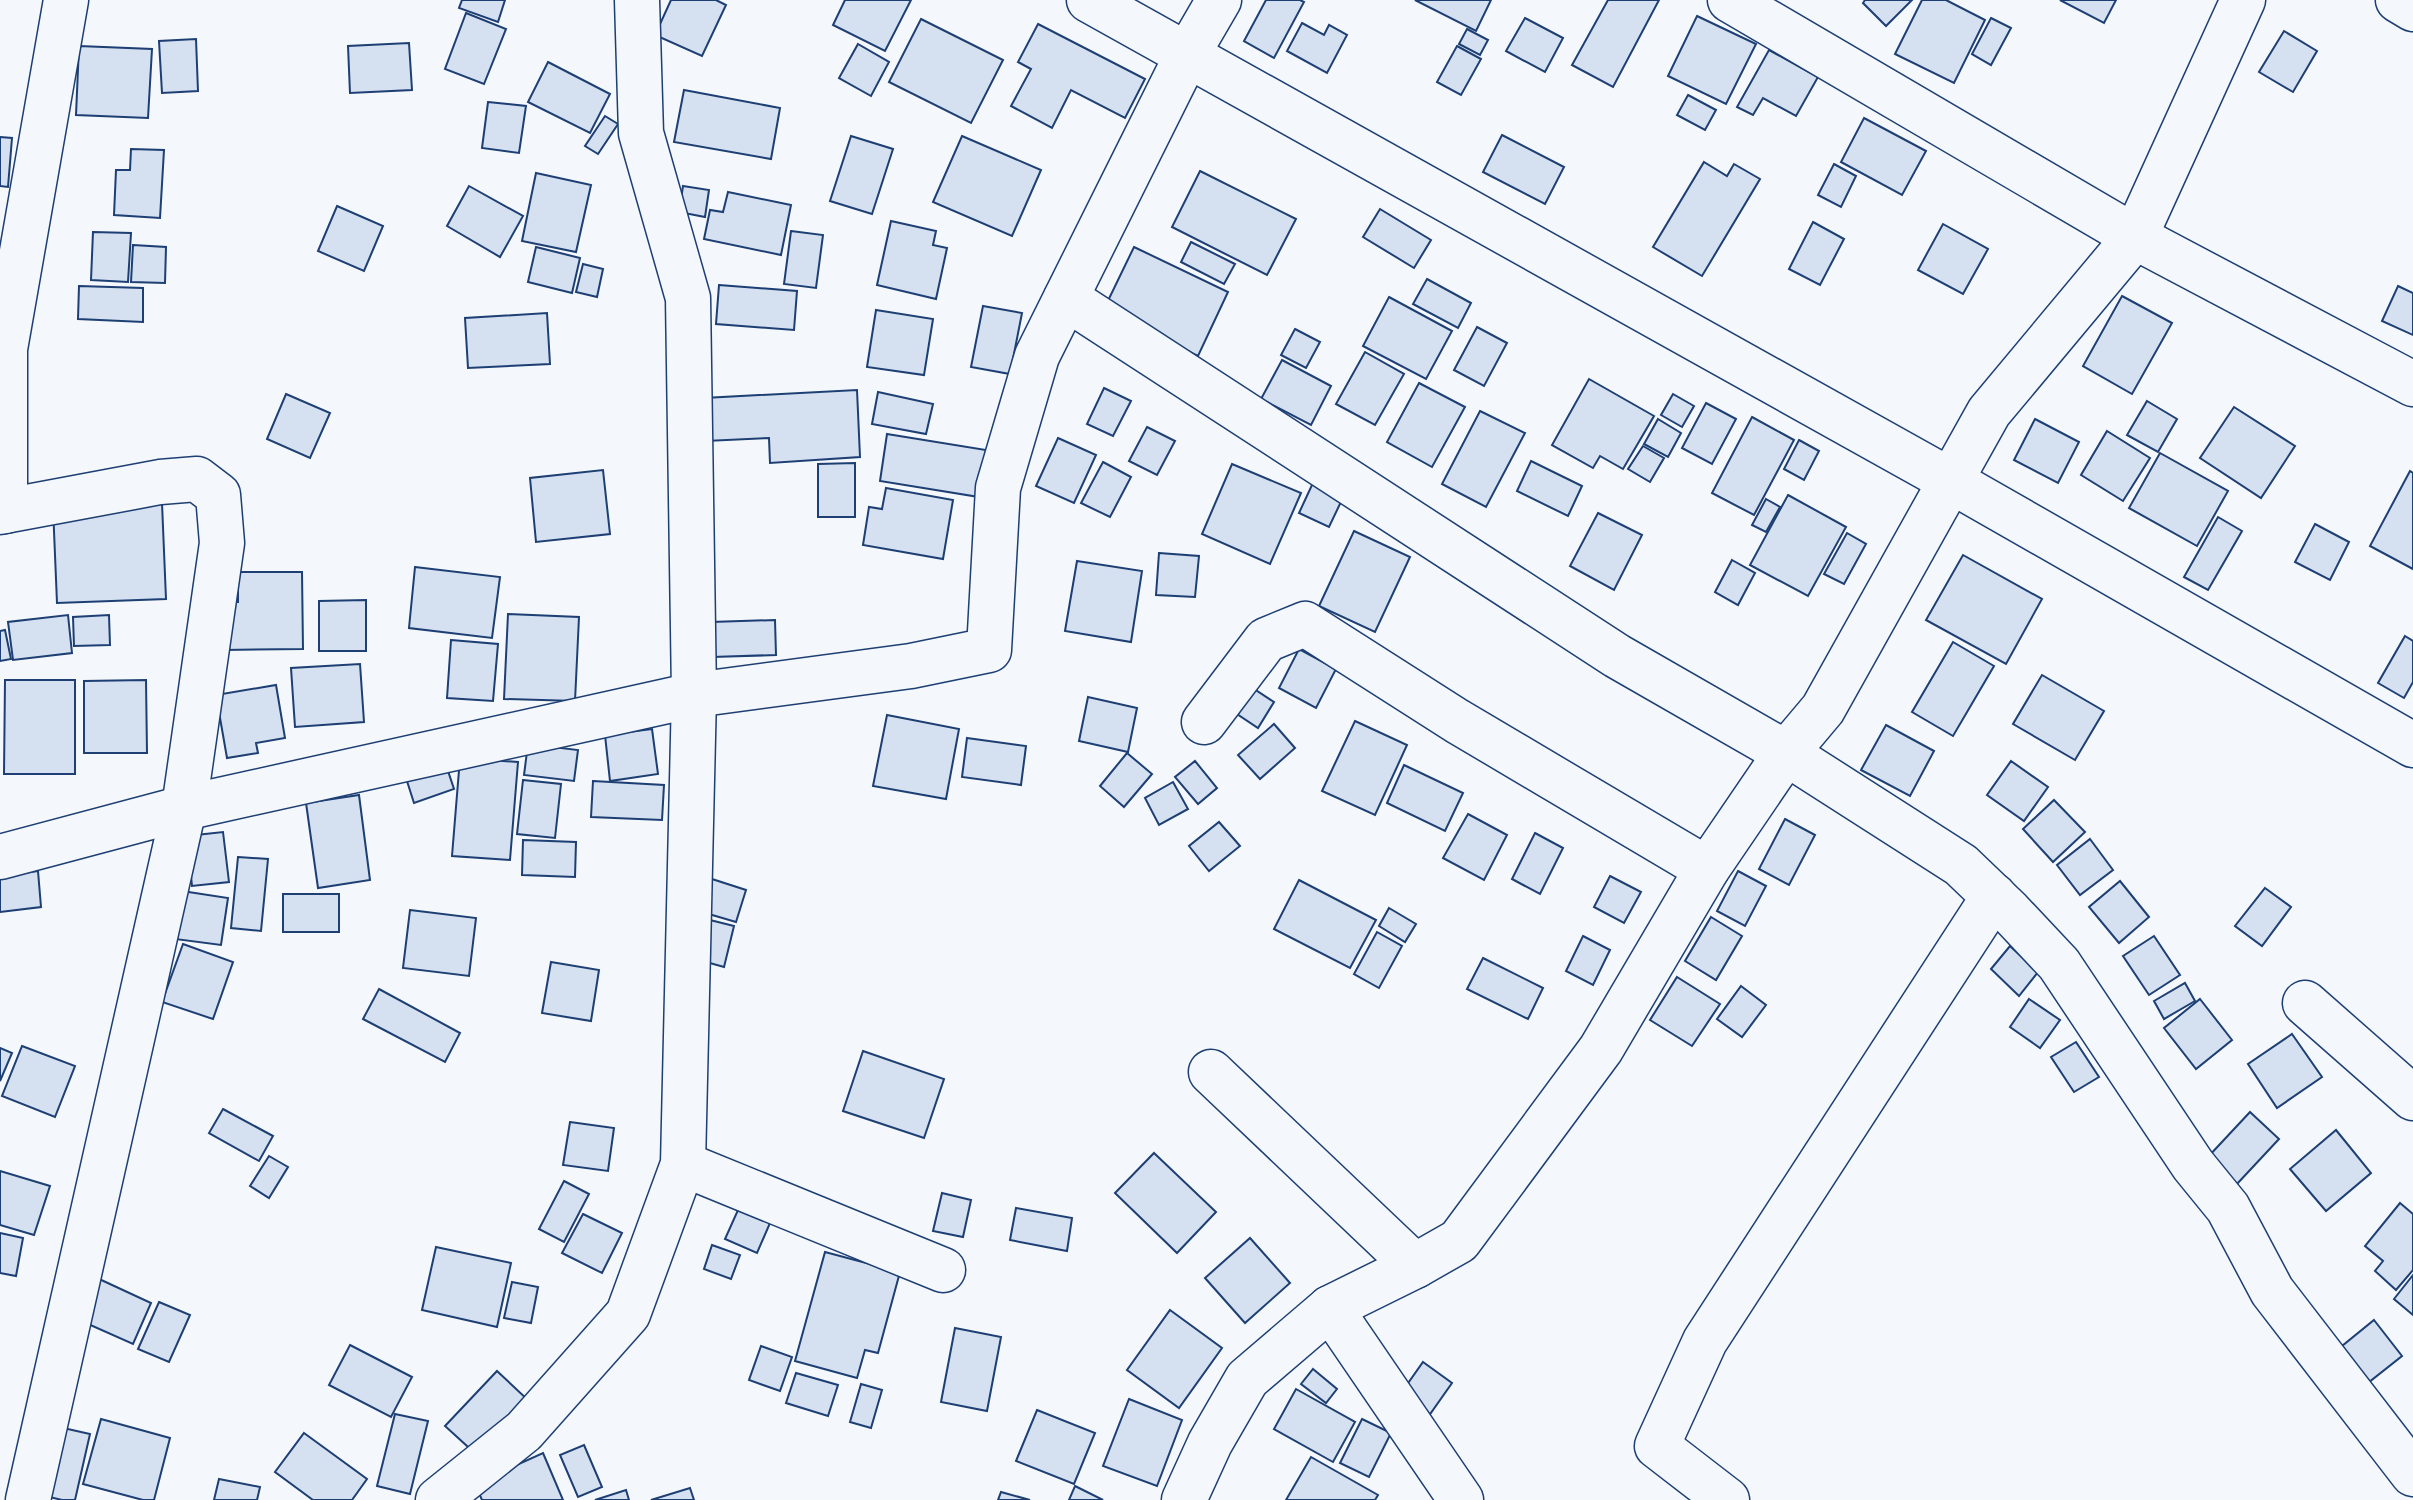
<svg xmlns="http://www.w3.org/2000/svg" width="2413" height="1500" font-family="Spectral,serif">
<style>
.building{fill:#d5e0f0;stroke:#1d3f73;stroke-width:2}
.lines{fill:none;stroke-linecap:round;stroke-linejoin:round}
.minor-casing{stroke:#1d3f73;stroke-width:47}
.minor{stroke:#f4f7fb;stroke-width:44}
</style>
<rect width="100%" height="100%" fill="#f4f7fb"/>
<!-- building -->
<g class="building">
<path d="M462 0H505L498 22 459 8Z"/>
<path d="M671 0H716L726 5 702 56 655 35Z"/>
<path d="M845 0H911L885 51 833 25Z"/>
<path d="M1266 0H1300L1304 2 1274 58 1244 41Z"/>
<path d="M1415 0H1491L1476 31Z"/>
<path d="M1608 0H1659L1613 87 1572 65Z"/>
<path d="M1865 0H1912L1886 26 1863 3Z"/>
<path d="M1922 0H1946L1985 20 1954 83 1895 54Z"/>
<path d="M2060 0H2116L2104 23Z"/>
<path d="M466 13 506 29 484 84 445 69Z"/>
<path d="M1697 16 1756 44 1726 104 1668 76Z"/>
<path d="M1525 18 1563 38 1545 72 1506 51Z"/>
<path d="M1991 18 2011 28 1991 65 1972 54Z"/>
<path d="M921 19 1003 60 971 123 889 82Z"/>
<path d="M1302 23 1324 35 1329 25 1347 35 1327 73 1287 51Z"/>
<path d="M1038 24 1145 79 1125 118 1071 90 1052 128 1011 106 1031 69 1018 62Z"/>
<path d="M1467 29 1488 40 1480 55 1459 44Z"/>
<path d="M2284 31 2317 51 2293 92 2259 72Z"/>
<path d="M196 39 198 91 162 93 159 41Z"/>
<path d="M409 43 412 90 350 93 348 46Z"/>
<path d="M858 44 889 62 871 96 839 78Z"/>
<path d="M79 46 152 49 148 118 76 115Z"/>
<path d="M1457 46 1481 59 1461 95 1437 82Z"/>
<path d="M1769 50 1818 77 1796 116 1763 98 1753 115 1737 107Z"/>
<path d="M548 62 610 94 590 133 528 102Z"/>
<path d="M684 90 780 108 771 159 674 142Z"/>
<path d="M1688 95 1716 110 1705 130 1677 115Z"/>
<path d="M488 102 526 106 519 153 482 148Z"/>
<path d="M605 116 618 124 598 154 585 146Z"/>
<path d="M1864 118 1926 151 1902 195 1841 162Z"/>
<path d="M1502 135 1564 167 1545 204 1483 172Z"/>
<path d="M851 136 893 149 872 214 830 201Z"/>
<path d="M962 136 1041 170 1012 236 933 202Z"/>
<path d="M0 137 12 138 8 187 0 186Z"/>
<path d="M131 149 164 150 160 218 114 215 116 170H130Z"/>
<path d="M1704 162 1727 176 1734 164 1760 179 1702 276 1653 247Z"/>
<path d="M1834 164 1856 176 1841 207 1818 195Z"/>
<path d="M1200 171 1296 219 1267 275 1172 227Z"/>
<path d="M536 173 591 185 576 252 522 241Z"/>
<path d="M469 186 523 216 500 257 447 226Z"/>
<path d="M683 186 709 190 705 217 679 212Z"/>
<path d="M728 192 791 205 781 255 704 239 710 210 723 212Z"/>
<path d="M337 206 383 226 364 271 318 251Z"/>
<path d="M1380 209 1431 240 1414 268 1363 237Z"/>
<path d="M891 221 936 231 933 245 947 248 936 299 877 285Z"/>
<path d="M1813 222 1844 239 1820 285 1789 269Z"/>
<path d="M1943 224 1988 249 1963 294 1918 270Z"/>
<path d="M791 231 823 235 816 288 784 284Z"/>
<path d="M93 232 131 233 128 282 91 280Z"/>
<path d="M1191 242 1235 264 1224 284 1181 262Z"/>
<path d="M133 245 166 247 165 283 131 282Z"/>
<path d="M536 247 580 258 572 293 528 282Z"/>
<path d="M1134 247 1228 292 1198 356 1103 311Z"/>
<path d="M583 264 603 269 597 297 576 292Z"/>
<path d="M1427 279 1471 303 1458 328 1413 304Z"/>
<path d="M719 285 797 291 794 330 716 324Z"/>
<path d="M79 286 143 288V322L78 319Z"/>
<path d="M2398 286 2413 293V335L2382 321Z"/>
<path d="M2122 296 2172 323 2132 394 2083 366Z"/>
<path d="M1389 297 1452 331 1426 379 1363 346Z"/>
<path d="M983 306 1022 313 1010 374 971 367Z"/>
<path d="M876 310 933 319 924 375 867 367Z"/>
<path d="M547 313 550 364 468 368 465 318Z"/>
<path d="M1477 327 1507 343 1484 386 1454 370Z"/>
<path d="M1295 329 1320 342 1306 368 1281 355Z"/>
<path d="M1365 352 1404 374 1375 425 1336 404Z"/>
<path d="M1282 360 1331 386 1311 425 1261 399Z"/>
<path d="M1589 379 1654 416 1623 469 1600 456 1593 468 1552 445Z"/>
<path d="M1419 383 1465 407 1432 467 1387 442Z"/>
<path d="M1104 388 1131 401 1113 436 1087 424Z"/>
<path d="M857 390 860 457 770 463 769 438 706 441 704 398Z"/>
<path d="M878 392 933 404 926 434 872 424Z"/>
<path d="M286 394 330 413 310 458 267 439Z"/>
<path d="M1673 394 1694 406 1682 427 1661 415Z"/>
<path d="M2147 401 2177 419 2158 452 2127 435Z"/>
<path d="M1706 403 1736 419 1712 464 1682 448Z"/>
<path d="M2234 407 2295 446 2261 498 2200 458Z"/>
<path d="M1480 411 1525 433 1486 507 1442 484Z"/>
<path d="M1752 417 1794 440 1754 515 1712 493Z"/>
<path d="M1658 419 1681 433 1668 457 1644 444Z"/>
<path d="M2035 419 2079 442 2058 483 2014 460Z"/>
<path d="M1147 427 1175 441 1157 475 1129 461Z"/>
<path d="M2107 431 2150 458 2123 501 2081 475Z"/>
<path d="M887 434 986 450 979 497 880 481Z"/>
<path d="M1058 438 1096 455 1074 503 1036 486Z"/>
<path d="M1799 440 1819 451 1804 480 1784 469Z"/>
<path d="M1643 446 1664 458 1650 482 1628 469Z"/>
<path d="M2160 453 2228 491 2197 546 2129 508Z"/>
<path d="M1531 461 1582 486 1568 516 1517 491Z"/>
<path d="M1103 462 1131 477 1110 517 1081 503Z"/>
<path d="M855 463V517H818V464Z"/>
<path d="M1232 464 1301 493 1270 564 1202 534Z"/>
<path d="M603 470 610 534 536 542 530 478Z"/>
<path d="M2410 471 2413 473V569L2370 546Z"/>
<path d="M1318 472 1348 487 1329 527 1299 513Z"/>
<path d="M886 488 953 500 943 559 863 545 869 507 882 509Z"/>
<path d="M1788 495 1846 527 1808 596 1750 565Z"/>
<path d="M1766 499 1780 507 1766 532 1752 525Z"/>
<path d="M162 503 166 599 57 603 53 507Z"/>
<path d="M1598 513 1642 535 1614 590 1570 566Z"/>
<path d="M2218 517 2242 531 2208 590 2184 577Z"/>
<path d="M2315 524 2349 542 2330 580 2295 562Z"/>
<path d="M1354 531 1410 557 1375 632 1319 606Z"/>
<path d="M1847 533 1866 544 1844 584 1824 574Z"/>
<path d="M1159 553 1199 556 1195 597 1156 595Z"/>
<path d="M1963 555 2042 599 2006 664 1926 620Z"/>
<path d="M1732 560 1755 573 1738 605 1715 592Z"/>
<path d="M1077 561 1142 571 1131 642 1065 631Z"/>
<path d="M415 567 500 577 492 638 409 628Z"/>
<path d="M238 572H302L303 649 224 650V601L238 602Z"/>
<path d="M366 600V651H319V601Z"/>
<path d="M508 614 579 617 575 701 504 699Z"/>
<path d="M68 615 72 653 13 660 8 622Z"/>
<path d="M109 615 110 645 74 646 73 617Z"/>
<path d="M775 620 776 655 712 657 711 622Z"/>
<path d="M5 630 11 659 0 661V631Z"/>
<path d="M2405 636 2413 641V682L2404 698 2378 683Z"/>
<path d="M451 640 498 644 493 701 447 698Z"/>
<path d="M1953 642 1994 666 1953 736 1912 712Z"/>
<path d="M1299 649 1336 669 1316 708 1279 688Z"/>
<path d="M360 664 364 722 295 727 291 668Z"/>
<path d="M2042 675 2104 711 2075 760 2013 724Z"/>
<path d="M5 680H75V774H4Z"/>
<path d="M146 680 147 753H84V681Z"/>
<path d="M1242 681 1274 702 1258 728 1225 706Z"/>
<path d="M276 685 285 738 256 743 258 753 227 758 216 695Z"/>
<path d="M1088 697 1137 708 1128 752 1079 741Z"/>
<path d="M887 715 959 729 946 799 873 786Z"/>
<path d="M1355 721 1407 745 1375 815 1322 791Z"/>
<path d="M1274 724 1295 748 1260 779 1238 755Z"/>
<path d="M1886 725 1934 751 1910 796 1861 770Z"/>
<path d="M652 729 658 774 610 781 605 735Z"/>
<path d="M967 738 1026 746 1021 785 962 777Z"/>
<path d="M528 744 578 750 574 781 524 775Z"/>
<path d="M1127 753 1152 774 1124 807 1100 786Z"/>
<path d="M460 758 518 762 510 860 452 856Z"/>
<path d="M1195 761 1217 788 1198 804 1175 777Z"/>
<path d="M2011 761 2048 787 2024 821 1987 795Z"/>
<path d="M446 765 454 789 414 803 406 778Z"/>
<path d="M1404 765 1463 793 1445 831 1387 803Z"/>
<path d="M523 780 561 784 555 838 517 834Z"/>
<path d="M593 781 664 785 662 820 591 817Z"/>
<path d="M1173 782 1188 809 1159 825 1145 798Z"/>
<path d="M359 795 370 880 318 888 306 803Z"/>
<path d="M2054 800 2085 832 2053 862 2023 829Z"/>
<path d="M1468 814 1507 835 1484 880 1443 858Z"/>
<path d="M1785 819 1815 835 1789 885 1759 869Z"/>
<path d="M1219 822 1240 846 1209 871 1189 846Z"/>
<path d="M223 832 229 882 192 886 187 836Z"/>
<path d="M1535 833 1563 848 1540 894 1512 879Z"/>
<path d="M2090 839 2113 870 2080 895 2057 865Z"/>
<path d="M523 840 576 842 575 877 522 875Z"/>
<path d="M238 857 268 859 261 931 231 928Z"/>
<path d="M38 871 41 907 0 912V876Z"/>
<path d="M1738 871 1766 886 1745 926 1717 911Z"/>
<path d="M1610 876 1641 892 1624 923 1594 907Z"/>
<path d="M712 879 746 890 736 922 702 912Z"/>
<path d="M1299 880 1376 920 1350 968 1274 929Z"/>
<path d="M2120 881 2149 917 2119 943 2089 907Z"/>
<path d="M2265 888 2291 907 2262 946 2235 926Z"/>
<path d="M182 891 228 898 221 945 175 939Z"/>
<rect x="283" y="894" width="56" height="38"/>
<path d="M1389 908 1416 924 1405 942 1379 926Z"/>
<path d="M410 910 476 918 469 976 403 968Z"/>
<path d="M1711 917 1742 936 1716 980 1685 961Z"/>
<path d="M702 918 734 926 724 967 692 958Z"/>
<path d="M1377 932 1402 946 1379 988 1354 974Z"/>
<path d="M1583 936 1610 950 1593 985 1566 971Z"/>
<path d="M2154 936 2180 975 2149 995 2123 956Z"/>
<path d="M183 944 233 962 213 1019 162 1002Z"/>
<path d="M2010 946 2038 972 2019 996 1991 969Z"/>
<path d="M1483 958 1543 988 1528 1019 1467 989Z"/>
<path d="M551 962 599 970 591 1021 542 1013Z"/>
<path d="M1677 977 1720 1004 1692 1046 1650 1020Z"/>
<path d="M2185 983 2195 1001 2164 1019 2154 1001Z"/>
<path d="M1741 986 1766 1005 1742 1037 1717 1019Z"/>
<path d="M379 989 460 1033 445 1062 363 1019Z"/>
<path d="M2029 999 2060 1020 2040 1048 2010 1027Z"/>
<path d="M2200 999 2232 1040 2196 1069 2164 1028Z"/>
<path d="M2292 1034 2322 1077 2277 1108 2248 1064Z"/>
<path d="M2076 1042 2099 1077 2074 1092 2051 1057Z"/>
<path d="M22 1046 75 1066 55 1117 2 1096Z"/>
<path d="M0 1048 12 1053 0 1081Z"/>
<path d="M863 1051 944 1079 924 1138 843 1111Z"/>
<path d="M223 1109 273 1136 259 1161 209 1133Z"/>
<path d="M2250 1112 2279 1139 2236 1185 2207 1158Z"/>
<path d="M570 1122 614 1128 608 1171 563 1165Z"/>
<path d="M2336 1130 2371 1173 2326 1211 2290 1169Z"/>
<path d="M1154 1153 1216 1212 1177 1253 1115 1193Z"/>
<path d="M269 1156 288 1167 269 1198 250 1186Z"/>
<path d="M0 1171 50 1186 34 1235 0 1225Z"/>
<path d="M564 1181 589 1194 564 1242 539 1229Z"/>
<path d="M942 1193 971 1200 963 1237 933 1231Z"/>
<path d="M2400 1203 2413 1214V1270L2396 1290 2375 1271 2383 1261 2365 1246Z"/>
<path d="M1016 1208 1072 1218 1067 1251 1010 1240Z"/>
<path d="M738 1210 770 1223 757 1253 725 1239Z"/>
<path d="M583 1214 622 1233 602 1273 562 1253Z"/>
<path d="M0 1233 23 1238 16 1276 0 1273Z"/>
<path d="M1250 1238 1290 1283 1245 1323 1205 1278Z"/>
<path d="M712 1245 740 1255 731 1279 704 1269Z"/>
<path d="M436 1247 511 1263 497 1327 422 1310Z"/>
<path d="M825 1252 900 1272 878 1353 865 1350 857 1378 795 1361Z"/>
<path d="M2413 1275V1315L2394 1299Z"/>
<path d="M97 1278 151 1303 133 1344 79 1320Z"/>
<path d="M512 1282 538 1287 531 1323 504 1318Z"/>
<path d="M159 1302 190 1315 169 1362 138 1349Z"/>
<path d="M1170 1310 1222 1348 1179 1408 1127 1370Z"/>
<path d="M2374 1320 2402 1356 2359 1390 2331 1355Z"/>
<path d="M955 1328 1001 1337 987 1411 941 1402Z"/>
<path d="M350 1345 412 1377 391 1417 329 1385Z"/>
<path d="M761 1346 792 1357 780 1391 749 1380Z"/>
<path d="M1423 1362 1452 1383 1428 1417 1399 1396Z"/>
<path d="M1313 1369 1337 1389 1326 1403 1301 1384Z"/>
<path d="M497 1371 529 1401 478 1456 445 1426Z"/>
<path d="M796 1373 838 1385 828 1416 786 1403Z"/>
<path d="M861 1384 882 1390 871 1428 850 1422Z"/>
<path d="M1296 1389 1355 1422 1333 1462 1274 1429Z"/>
<path d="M1129 1399 1182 1420 1157 1486 1103 1466Z"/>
<path d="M1037 1410 1095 1433 1074 1484 1016 1461Z"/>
<path d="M395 1414 428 1421 410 1494 377 1486Z"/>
<path d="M101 1419 170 1438 154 1500H143L83 1484Z"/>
<path d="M1362 1419 1391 1433 1369 1477 1340 1463Z"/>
<path d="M50 1425 90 1434 75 1500H62L33 1493Z"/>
<path d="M304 1433 367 1479 352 1500H313L275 1472Z"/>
<path d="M584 1445 602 1487 578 1497 560 1455Z"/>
<path d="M543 1453 563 1500H482L475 1484Z"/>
<path d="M1311 1457 1378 1495 1375 1500H1286Z"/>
<path d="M219 1479 260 1487 257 1500H214Z"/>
<path d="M1075 1486 1103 1500H1069Z"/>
<path d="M690 1488 694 1500H651Z"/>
<path d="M626 1490 629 1500H595Z"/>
<path d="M1001 1492 1030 1500H998Z"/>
</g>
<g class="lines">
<defs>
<g id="minor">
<path d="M1089 0 1951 481 2413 745"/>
<path d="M1730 0 2135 237 2413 384"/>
<path d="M2398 0 2413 9"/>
<path d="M1066 298 1617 656 1786 753 1961 865 2010 912 2059 964 2193 1165 2228 1208 2272 1291 2413 1474"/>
<path d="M5 511 160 482 197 479 218 495 222 543 184 808 28 1500"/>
<path d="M0 512 5 511V349L66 0"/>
<path d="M1204 722 1266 640 1305 624 1457 721 1707 869"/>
<path d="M0 857 184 808 694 695 911 666 989 650 998 488 1037 356 1187 55 1219 0"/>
<path d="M2305 1003 2413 1098"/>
<path d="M1211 1072 1415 1266"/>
<path d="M683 1164 943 1270"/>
<path d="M1330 1308 1461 1500"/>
<path d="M438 1500 524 1431 628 1314 683 1164 694 695 688 298 641 133 637 0"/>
<path d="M1184 1500 1210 1443 1247 1379 1330 1308 1415 1266 1459 1241 1601 1049 1707 869 1786 753 1823 709 1989 412 2135 237 2243 0"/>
<path d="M1727 1500 1657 1446 1705 1341 1994 896"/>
</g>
</defs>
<!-- minor casing -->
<use href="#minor" class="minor-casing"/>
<!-- minor -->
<use href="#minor" class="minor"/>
</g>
</svg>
